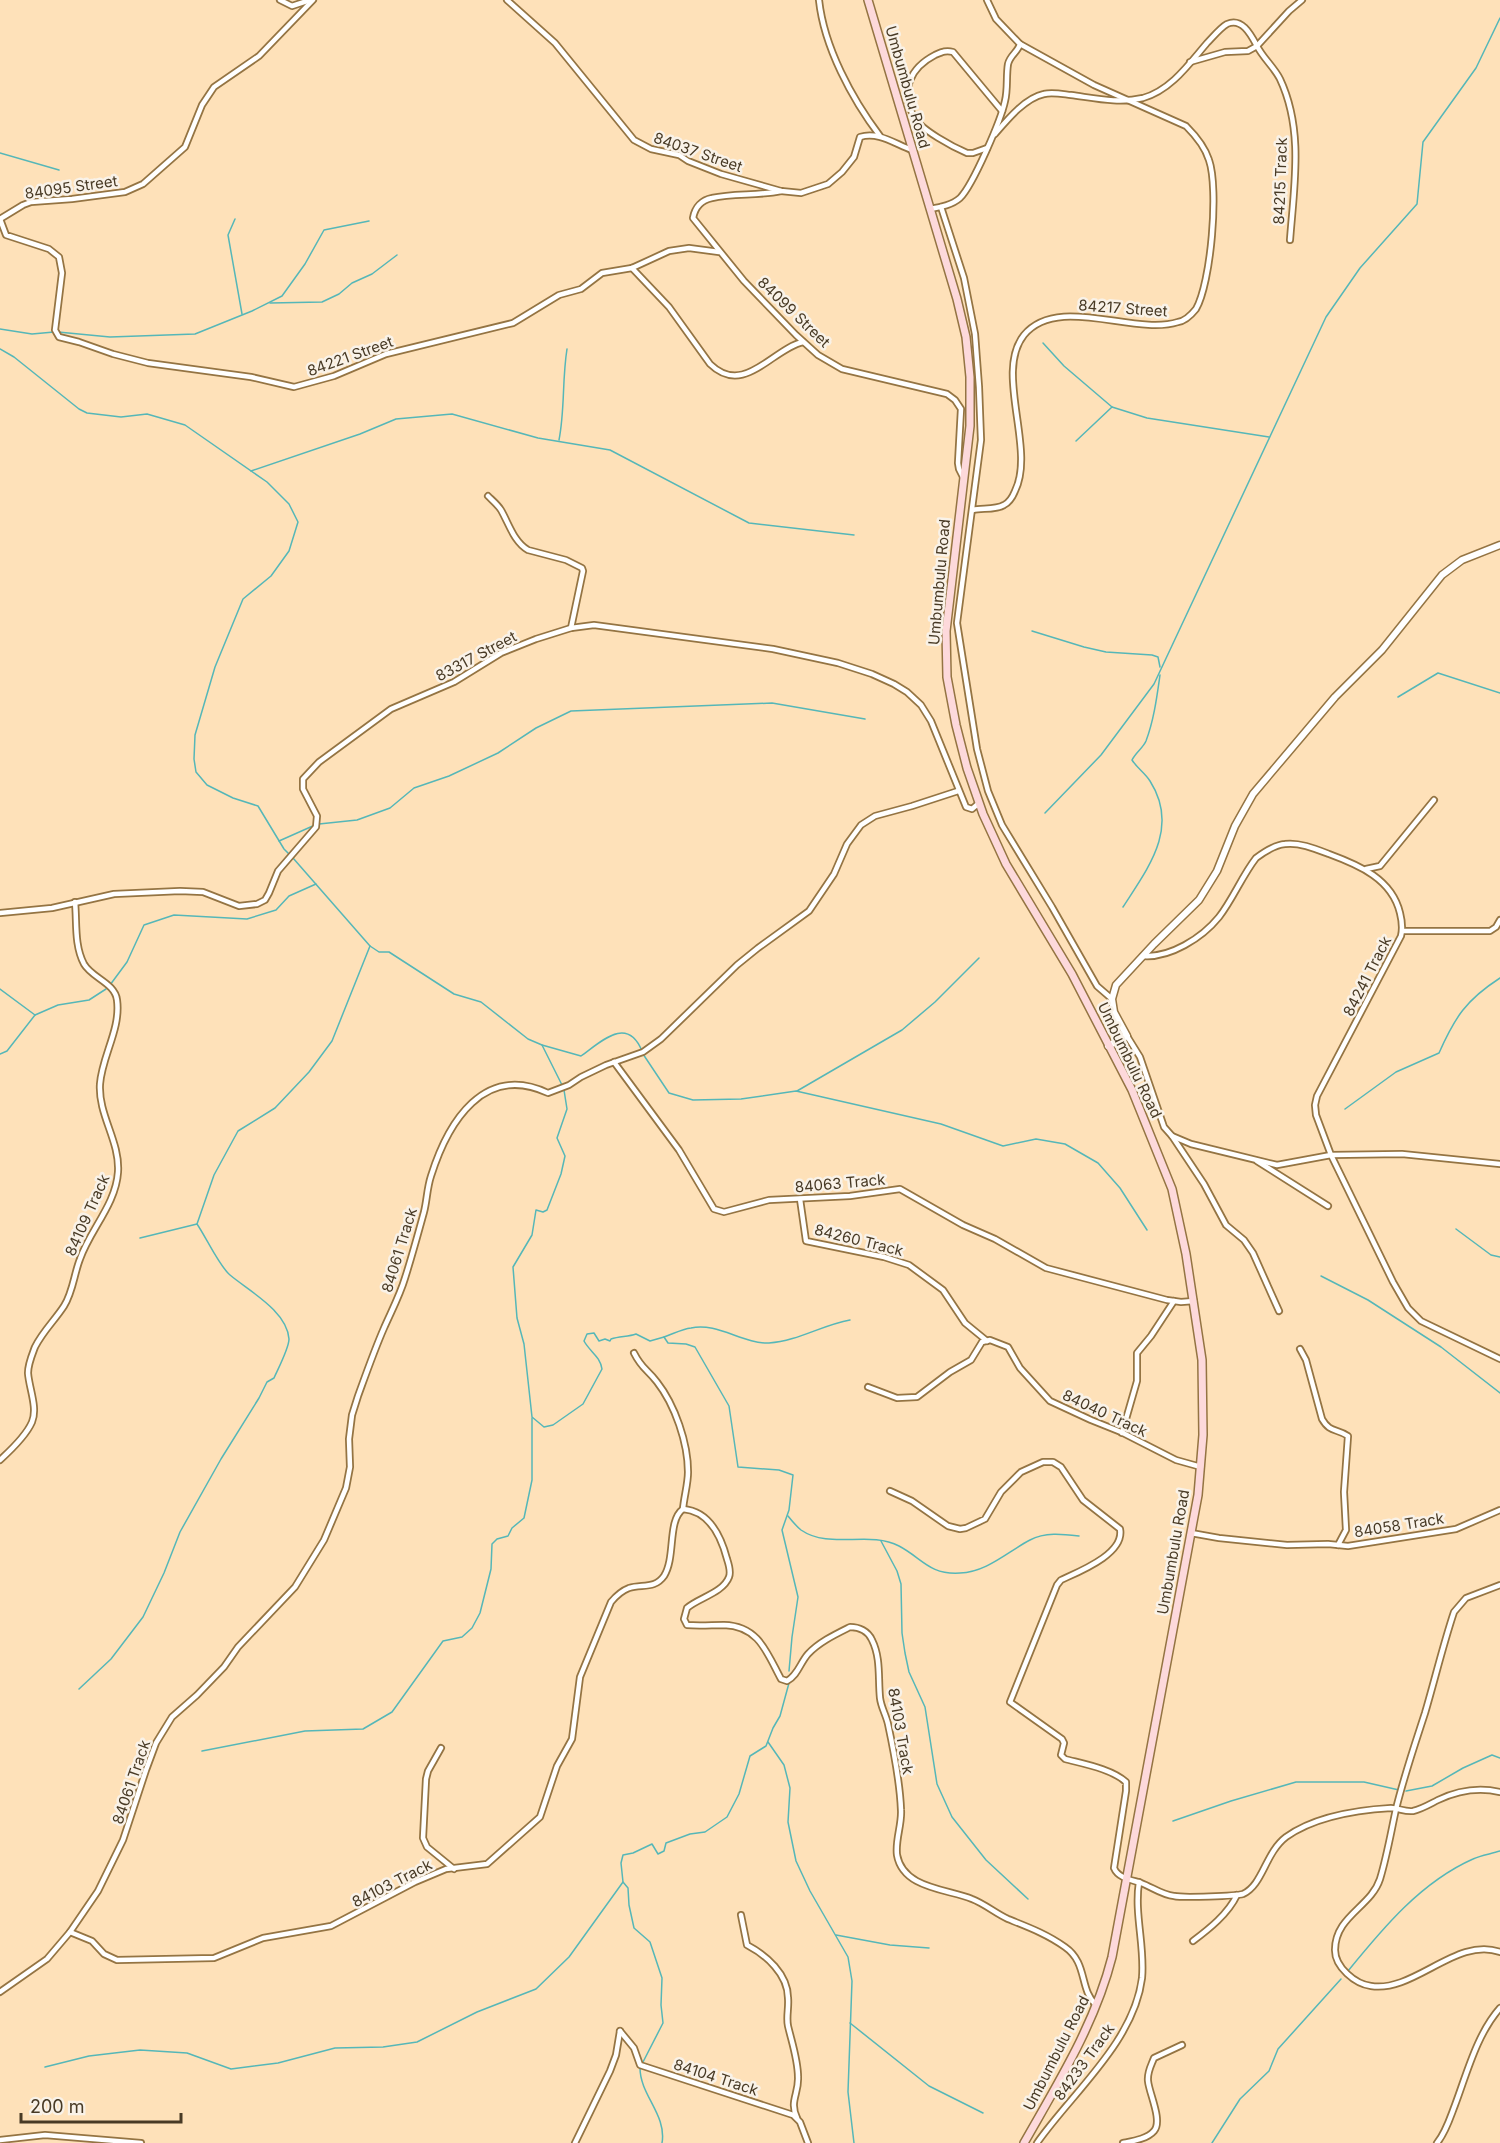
<svg xmlns="http://www.w3.org/2000/svg" width="1500" height="2143" font-family="Inter,sans-serif">
<style>
.lines{fill:none;stroke-linecap:round;stroke-linejoin:round}
.stream{stroke:#55b7b8;stroke-width:1.5}
.minor-casing{stroke:#947443;stroke-width:8}
.tertiary-casing{stroke:#947443;stroke-width:9}
.secondary-casing{stroke:#947443;stroke-width:10}
.minor{stroke:#fff;stroke-width:4.5}
.tertiary{stroke:#fff;stroke-width:6}
.secondary{stroke:#fdd9db;stroke-width:7}
.labels{text-anchor:middle;dominant-baseline:central;stroke-width:5;stroke-linejoin:round;paint-order:stroke}
.street-label{font-size:15px;fill:#483a25;stroke:#f9f2e8}
</style>
<rect width="100%" height="100%" fill="#fee1b9"/>
<g class="lines">
<!-- stream -->
<g class="stream">
<path d="M0 153 59 170"/>
<path d="M235 219 228 235 242 314"/>
<path d="M270 303 322 302 339 294 352 283 372 274 397 255"/>
<path d="M0 329 32 334 54 332"/>
<path d="M58 332 110 337 195 334 252 311 282 296 305 264 324 230 369 221"/>
<path d="M1043 343 1064 366 1112 407 1147 418 1269 437"/>
<path d="M0 349 14 357 79 409 87 413 121 417 147 414 185 425 267 482 289 504 298 522 289 551 271 576 243 599 215 667 195 735 194 759 196 772 207 785 233 798 258 806 284 849 290 855"/>
<path d="M559 440C565 410 562 380 567 349"/>
<path d="M1076 441 1112 407"/>
<path d="M251 471 360 434 396 419 452 414 538 438 610 450 749 523 854 535"/>
<path d="M1032 631 1084 647 1106 652 1152 655 1158 657 1160 667"/>
<path d="M1398 697 1438 673 1500 693"/>
<path d="M1045 813 1101 755 1154 684 1326 317 1360 268 1417 204 1423 142 1476 68 1500 18"/>
<path d="M319 824 357 820 390 808 414 788 449 776 498 753 536 728 571 711 772 703 865 719"/>
<path d="M279 841 315 825"/>
<path d="M293 858 370 946 379 952H389L454 994 481 1002 528 1039 542 1045 562 1085"/>
<path d="M1123 907C1148 868 1180 828 1150 781 1145 773 1137 768 1132 760 1136 752 1143 748 1146 741 1154 720 1157 696 1160 675"/>
<path d="M110 985 127 962 144 925 174 915 247 919 276 910 289 896 316 884"/>
<path d="M0 989 35 1015"/>
<path d="M542 1045 581 1056C601 1042 627 1015 642 1051"/>
<path d="M0 1054 7 1051 35 1015 58 1005 89 1000 106 989"/>
<path d="M643 1054 669 1093 693 1100 741 1099 796 1091 941 1124 1003 1146 1036 1139 1065 1144 1098 1163 1120 1188 1147 1230"/>
<path d="M564 1090 567 1109 557 1138 565 1156 561 1174 547 1210 543 1212 536 1210 532 1235 513 1267 517 1318 524 1344 532 1417 544 1427 553 1425 583 1404 602 1369C600 1356 590 1352 584 1341L587 1334 594 1333 599 1341 605 1339 610 1341 611 1339C620 1336 628 1337 636 1334L650 1341 664 1337 668 1343 686 1344 695 1347 729 1406 738 1467 779 1470 793 1475 789 1510 782 1530 798 1597 792 1637 789 1671"/>
<path d="M797 1091 902 1030 935 1002 979 958"/>
<path d="M1345 1109 1396 1072 1439 1053C1455 1017 1466 1000 1500 978"/>
<path d="M1456 1229 1491 1255 1500 1257"/>
<path d="M140 1238 197 1224"/>
<path d="M1321 1276 1368 1300 1441 1347 1500 1393"/>
<path d="M664 1337C673 1334 682 1329 691 1328 717 1322 743 1344 769 1343 798 1341 822 1325 850 1320"/>
<path d="M788 1516C792 1521 796 1526 801 1530 830 1550 869 1530 899 1546 922 1558 929 1575 960 1573 987 1572 1007 1552 1030 1540 1045 1532 1062 1534 1079 1536"/>
<path d="M881 1541 897 1571 901 1584 902 1633 905 1653 909 1672 925 1707 937 1784 952 1817 986 1860 1028 1899"/>
<path d="M79 1689 111 1659 143 1617 164 1573 180 1532 221 1459 259 1398 267 1382 274 1378C278 1369 289 1348 289 1339 287 1311 249 1291 230 1275 219 1266 206 1237 197 1224L214 1175 238 1131 275 1108 309 1072 332 1041 370 946"/>
<path d="M768 1742 784 1765 790 1788 788 1822 796 1861 810 1891 848 1957 852 1981 848 2092 854 2143"/>
<path d="M202 1751 305 1731 363 1729 392 1712 443 1641 462 1637 472 1628 480 1613 491 1569 492 1544 497 1539 508 1536 512 1528 524 1518 532 1480V1418"/>
<path d="M1406 1791 1432 1786 1463 1768 1492 1755 1500 1758"/>
<path d="M1173 1821 1231 1801 1296 1782H1364L1399 1790"/>
<path d="M836 1935 890 1945 929 1948"/>
<path d="M1348 1971C1383 1928 1421 1882 1473 1859 1481 1855 1491 1854 1500 1851"/>
<path d="M850 2023 929 2086 983 2113"/>
<path d="M642 2064 663 2023 661 2005 662 1978 650 1942 634 1928 629 1905 628 1888 623 1882 621 1863 623 1855 633 1853 652 1844 658 1854 664 1851 666 1843 690 1834 705 1832 727 1817 739 1794 750 1756 766 1746 773 1728 780 1716 789 1683"/>
<path d="M45 2067 89 2056 140 2050 187 2053 231 2069 278 2063 335 2048 383 2047 417 2042 477 2012 536 1989 569 1957 623 1882"/>
<path d="M640 2068C640 2095 667 2115 662 2143"/>
<path d="M1212 2143 1240 2099 1269 2071 1278 2049 1341 1979"/>
</g>
<defs>
<g id="minor">
<path d="M280 0 292 6 310 0"/>
<path d="M507 0 555 43 634 140 651 149 679 155 688 161 721 174 781 191 801 193 828 184 842 172 854 157 860 137C878 131 895 144 912 150"/>
<path d="M819 0C824 47 852 99 880 136"/>
<path d="M1190 62 1225 52 1248 51 1257 46 1289 11 1302 0"/>
<path d="M995 134C1007 120 1025 98 1044 94 1052 92 1062 94 1071 95 1094 98 1119 104 1143 98 1171 90 1189 64 1207 43 1213 37 1220 28 1227 24 1242 17 1251 35 1257 46 1263 58 1274 67 1280 79 1304 130 1294 186 1290 240"/>
<path d="M987 148 973 153H967C953 147 921 130 914 117 900 90 910 68 935 55 942 52 946 50 953 52L1002 111"/>
<path d="M781 191C758 196 734 193 712 198 702 200 695 207 693 218L744 281 796 335 818 355 842 369 947 394 955 400 961 409 958 463 959 469 963 477"/>
<path d="M941 207 964 278 975 334 979 387 981 440 957 623 977 749 988 791 1002 825 1052 907 1097 986 1112 999"/>
<path d="M930 209C941 207 952 205 960 198 973 185 1001 120 1005 101 1008 89 1006 76 1008 64 1010 55 1018 52 1020 44L996 19 987 0"/>
<path d="M0 219 6 235 49 249 59 257 62 273 55 330 59 337 79 342 113 354 148 363 251 377 294 387 334 376 386 354 513 323 559 295 581 289 602 273 632 268 669 251 689 248 719 252"/>
<path d="M0 219 23 205 31 202 72 199 125 192 143 184 185 147 202 105 214 87 259 56 313 0"/>
<path d="M632 268 669 307 710 364C744 397 772 349 803 342"/>
<path d="M488 496C492 500 498 505 501 510 509 524 514 542 528 550L566 560 582 568 583 571 571 628"/>
<path d="M973 510C982 508 996 510 1004 505 1010 502 1013 496 1015 491 1036 449 994 372 1024 335 1058 294 1134 336 1178 322 1185 321 1192 314 1196 309 1211 283 1219 189 1209 160 1205 147 1196 136 1186 126L1094 85 1020 44"/>
<path d="M1366 869 1380 866 1434 800"/>
<path d="M0 913 52 908 114 894 180 891 203 892 239 906 257 904 265 900 269 893 278 871 316 827 317 816 303 789V779L319 762 391 709 454 682 501 653 536 639 571 628 594 625 773 649 838 663 872 674 894 684 907 692 921 705 931 721 966 807 972 809 979 803"/>
<path d="M1403 931H1490L1496 927 1500 920"/>
<path d="M1143 956C1170 958 1202 938 1219 917 1233 899 1242 876 1256 858 1264 852 1274 845 1285 844 1299 842 1316 849 1329 854 1359 865 1392 879 1400 913 1402 921 1403 928 1401 936L1317 1096 1315 1105 1316 1115 1331 1155 1393 1282 1408 1308 1421 1321 1500 1359"/>
<path d="M1127 1036 1140 1057 1164 1127 1172 1136 1191 1144 1277 1165 1331 1155 1402 1154 1500 1164"/>
<path d="M614 1062 679 1150 714 1209 724 1212 769 1200 850 1196 900 1189 963 1225 995 1239 1046 1268 1167 1300 1181 1302 1194 1301"/>
<path d="M1172 1136 1204 1184 1226 1225 1244 1240 1253 1253 1279 1311"/>
<path d="M1257 1161 1328 1206"/>
<path d="M800 1199 806 1241 884 1257 909 1265 943 1290 965 1323 987 1341"/>
<path d="M1300 1349 1306 1360 1322 1419C1330 1433 1336 1428 1348 1436L1344 1492 1346 1530 1338 1545"/>
<path d="M634 1353C642 1369 647 1369 657 1382 675 1405 688 1443 688 1472 688 1484 684 1497 683 1509"/>
<path d="M868 1387 897 1398 917 1397 950 1372 971 1360 982 1342 990 1340 1008 1347 1020 1368 1050 1401 1091 1420 1121 1432 1176 1460 1201 1467"/>
<path d="M1122 1433 1137 1381V1353L1151 1336 1174 1301"/>
<path d="M0 1460C11 1450 26 1436 32 1422 38 1408 29 1388 28 1373 28 1364 32 1355 35 1347 43 1331 55 1320 64 1306 73 1292 74 1274 80 1259 90 1230 116 1204 118 1172 120 1141 98 1115 100 1084 102 1056 121 1029 117 1000 115 983 92 978 84 964 74 945 77 922 75 902"/>
<path d="M890 1491 912 1501 948 1526 960 1529 966 1528 985 1519 1001 1492 1021 1472 1043 1462H1053L1061 1467 1083 1500 1120 1529C1125 1554 1078 1572 1061 1580L1057 1585 1010 1702 1062 1739 1064 1743 1061 1755 1065 1759C1084 1764 1112 1769 1126 1782V1791L1114 1868C1116 1873 1119 1875 1123 1877 1129 1880 1135 1881 1141 1883 1152 1887 1162 1895 1174 1896 1183 1898 1236 1896 1243 1894 1263 1885 1265 1853 1286 1837 1314 1817 1357 1810 1391 1808 1398 1808 1405 1812 1413 1811 1422 1809 1430 1804 1438 1800 1459 1790 1478 1787 1500 1792"/>
<path d="M1191 1533 1219 1538 1287 1545 1328 1544 1348 1546 1456 1529 1500 1510"/>
<path d="M1500 1585 1466 1598 1454 1612C1443 1645 1435 1679 1425 1713 1415 1744 1404 1776 1396 1809 1391 1832 1387 1856 1380 1879 1371 1907 1335 1916 1335 1950 1335 1967 1355 1984 1371 1986 1414 1993 1457 1936 1500 1952"/>
<path d="M441 1748 428 1771 426 1779 423 1838 427 1847 454 1869"/>
<path d="M741 1915 747 1945C766 1955 788 1974 788 1998 789 2008 786 2017 788 2026 792 2043 798 2060 798 2077 799 2094 789 2101 797 2118"/>
<path d="M70 1932 98 1891 123 1840 146 1770 156 1743 172 1717 197 1695 224 1667 238 1647 295 1587 324 1540 346 1488 350 1467 349 1439 352 1415 358 1396C366 1374 374 1351 384 1328 391 1312 400 1295 405 1278 412 1256 418 1234 424 1212 427 1200 427 1188 431 1176 448 1122 484 1063 548 1093L569 1085 581 1077 606 1065 643 1052 661 1039 737 965 758 948 809 911 834 874 847 844 861 825 875 816 912 806 958 791"/>
<path d="M1193 1941C1209 1929 1228 1914 1237 1895"/>
<path d="M0 1992 47 1959 70 1932 92 1941 104 1954 117 1960 214 1958 263 1938 331 1926 415 1882 446 1869 487 1864 540 1817 557 1766 572 1739 580 1677 611 1602C616 1596 621 1591 629 1588 642 1584 655 1589 664 1576 676 1557 667 1521 683 1509 709 1511 721 1536 727 1559 729 1565 731 1572 729 1577 723 1593 698 1598 687 1608L684 1619 687 1625C699 1626 712 1625 724 1625 759 1626 767 1653 781 1679L787 1681C798 1675 800 1663 808 1654 819 1642 836 1634 850 1627 859 1627 868 1631 872 1640 881 1658 878 1678 880 1698 881 1707 886 1715 888 1724 894 1752 900 1782 901 1810 902 1825 895 1840 897 1855 903 1889 948 1889 972 1899 985 1904 995 1913 1008 1919 1028 1927 1047 1934 1065 1947 1088 1963 1079 1989 1096 2005"/>
<path d="M620 2031 634 2048 640 2065 793 2115 800 2122 808 2143"/>
<path d="M0 2140 45 2135 141 2143"/>
<path d="M575 2143 610 2071 616 2055 620 2031"/>
<path d="M1037 2143C1072 2093 1134 2042 1142 1978 1145 1946 1134 1914 1139 1882"/>
<path d="M1123 2143C1133 2141 1147 2139 1154 2131 1163 2121 1149 2093 1148 2081 1147 2072 1151 2066 1154 2058L1182 2045"/>
<path d="M1437 2143C1446 2132 1450 2118 1455 2105 1467 2073 1477 2034 1500 2008"/>
</g>
<path id="tertiary" d="M1108 1046 1127 1036 1114 1012 1112 999 1116 985 1154 944 1199 900 1217 871 1235 826 1253 794 1335 697 1382 650 1442 575 1462 560 1500 545"/>
<path id="secondary" d="M868 0 957 299 966 337 970 377V426L946 631 947 677 956 725 967 768 983 814 1006 864 1072 974 1132 1090 1172 1189 1186 1254 1202 1360 1203 1435 1198 1495 1112 1957C1095 2024 1058 2083 1024 2143"/>
</defs>
<!-- minor casing -->
<use href="#minor" class="minor-casing"/>
<!-- tertiary casing -->
<use href="#tertiary" class="tertiary-casing"/>
<!-- secondary casing -->
<use href="#secondary" class="secondary-casing"/>
<!-- minor -->
<use href="#minor" class="minor"/>
<!-- tertiary -->
<use href="#tertiary" class="tertiary"/>
<!-- secondary -->
<use href="#secondary" class="secondary"/>
</g>
<g class="labels">
<!-- street labels -->
<g class="street-label">
<text transform="translate(908 87) rotate(74)">Umbumbulu Road</text>
<text transform="translate(698 152) rotate(19)">84037 Street</text>
<text transform="translate(1280 181) rotate(-88)">84215 Track</text>
<text transform="translate(71 187) rotate(-8)">84095 Street</text>
<text transform="translate(1123 308) rotate(4)">84217 Street</text>
<text transform="translate(794 312) rotate(44)">84099 Street</text>
<text transform="translate(350 356) rotate(-20)">84221 Street</text>
<text transform="translate(939 582) rotate(-85)">Umbumbulu Road</text>
<text transform="translate(476 656) rotate(-28)">83317 Street</text>
<text transform="translate(1367 976) rotate(-63)">84241 Track</text>
<text transform="translate(1130 1060) rotate(64)">Umbumbulu Road</text>
<text transform="translate(840 1183) rotate(-5)">84063 Track</text>
<text transform="translate(87 1215) rotate(-66)">84109 Track</text>
<text transform="translate(859 1240) rotate(14)">84260 Track</text>
<text transform="translate(399 1250) rotate(-73)">84061 Track</text>
<text transform="translate(1105 1413) rotate(25)">84040 Track</text>
<text transform="translate(1399 1525) rotate(-9)">84058 Track</text>
<text transform="translate(1173 1552) rotate(-80)">Umbumbulu Road</text>
<text transform="translate(901 1731) rotate(80)">84103 Track</text>
<text transform="translate(131 1782) rotate(-71)">84061 Track</text>
<text transform="translate(392 1883) rotate(-27)">84103 Track</text>
<text transform="translate(1056 2053) rotate(-63)">Umbumbulu Road</text>
<text transform="translate(1084 2062) rotate(-54)">84233 Track</text>
<text transform="translate(716 2077) rotate(18)">84104 Track</text>
</g>
</g>
<!-- scale -->
<path d="M21 2113v9h160v-9" fill="none" stroke="#483a25" stroke-width="3"/>
<text x="30" y="2113" font-size="18" fill="#483a25" stroke="#f9f2e8" stroke-width="4.5" paint-order="stroke">200 m</text>
</svg>
